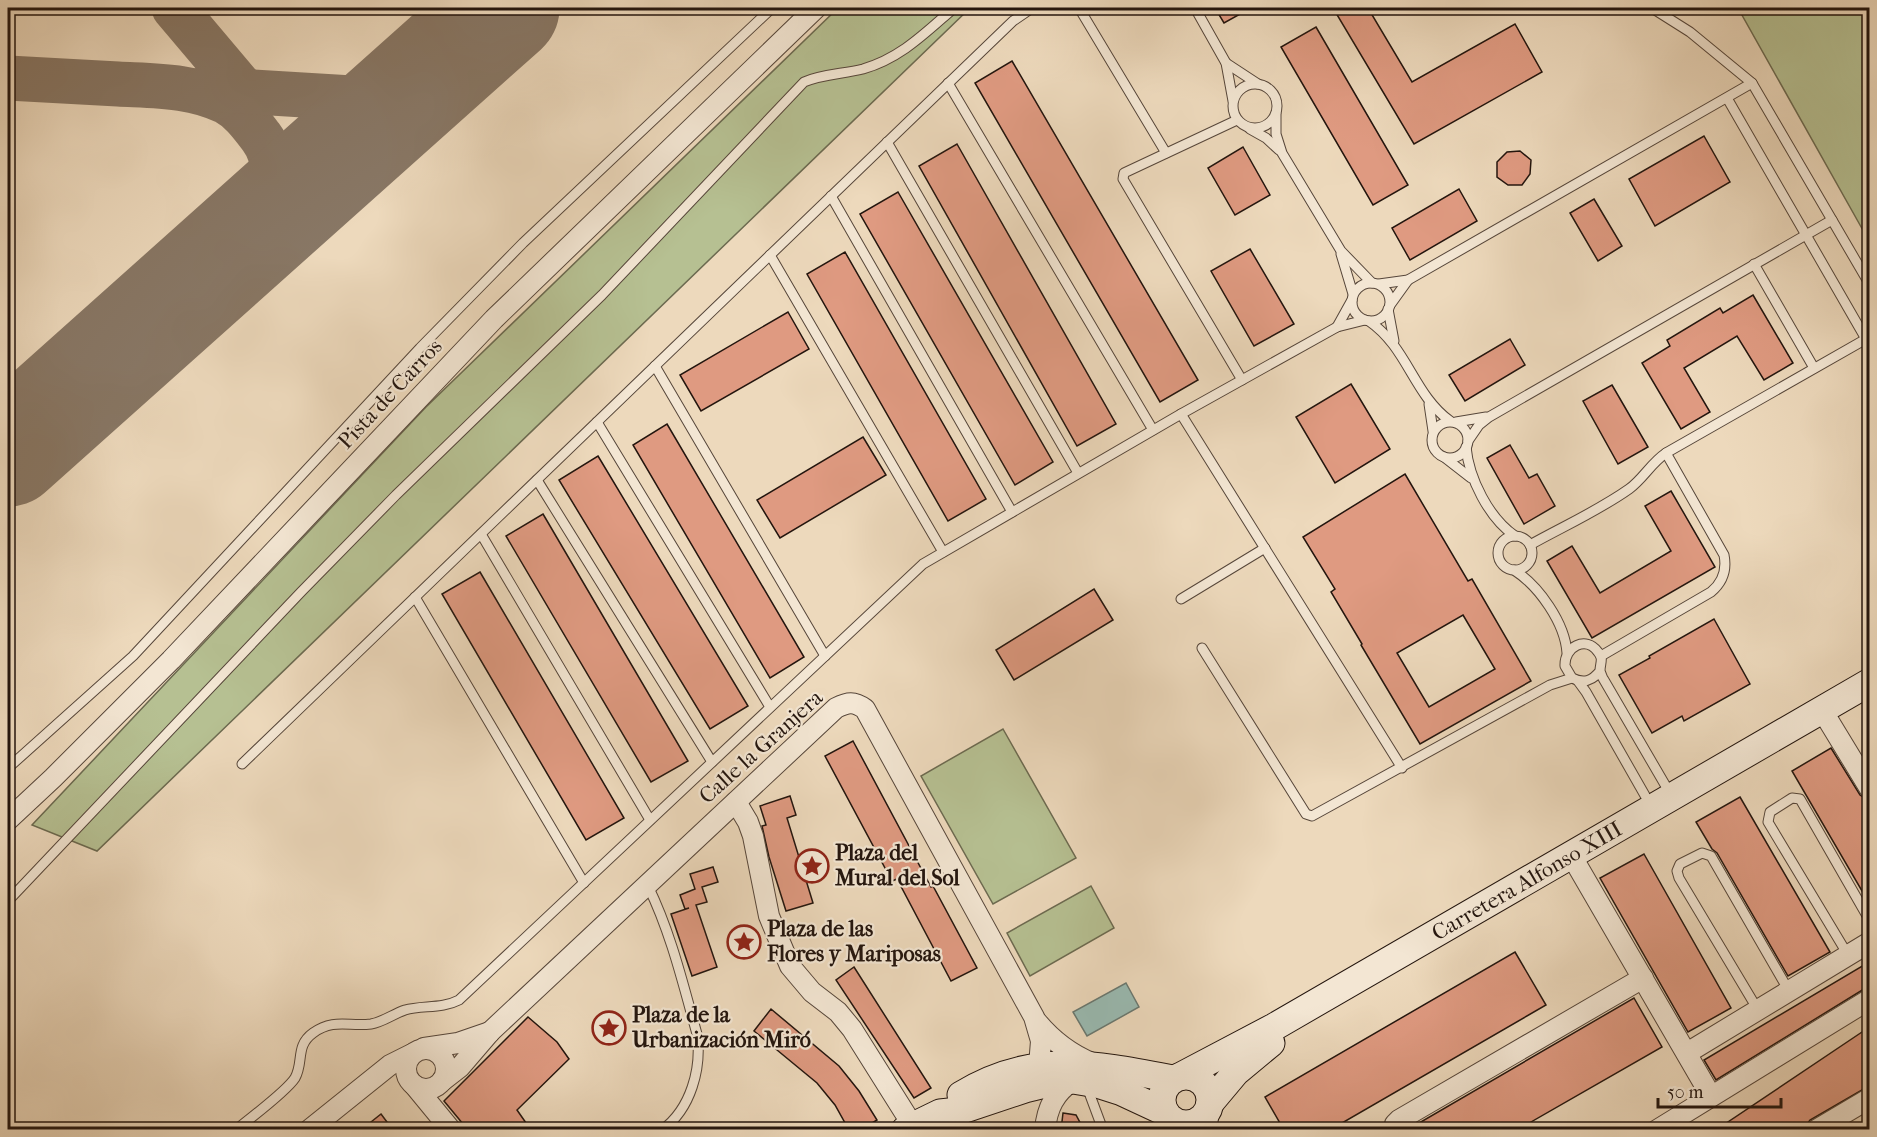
<svg xmlns="http://www.w3.org/2000/svg" width="1877" height="1137" font-family="'IM FELL French Canon',serif">
<style>
.green{fill:#b6c092;stroke:#6c6a50;stroke-width:1.5}
.water{fill:#99bab1;stroke:#6a7870;stroke-width:1.5}
.lines{fill:none;stroke-linecap:round;stroke-linejoin:round}
.taxiway{stroke:#887765;stroke-width:45}
.runway{stroke:#887765;stroke-width:111}
.building{fill:#df9a81;stroke:#23150e;stroke-width:1.5;fill-rule:evenodd}
.lane-casing{stroke:#56463a;stroke-width:11}
.street-casing{stroke:#56463a;stroke-width:22}
.secondary-casing{stroke:#23150e;stroke-width:29}
.lane{stroke:#f3e6d3;stroke-width:9}
.street{stroke:#f3e6d3;stroke-width:20}
.secondary{stroke:#f3e6d3;stroke-width:27}
.labels{text-anchor:middle;dominant-baseline:central;stroke-width:4.5;stroke-linejoin:round;paint-order:stroke}
.street-label{font-size:22px;fill:#23150e;stroke:#f3e6d3}
.poi-label{font-size:22px;font-weight:bold;fill:#23150e;stroke:#f3e6d3;text-anchor:start}
</style>
<rect width="100%" height="100%" fill="#edd9bc"/>
<filter id="stains"><feTurbulence type="fractalNoise" baseFrequency=".00333" numOctaves="4"/><feColorMatrix values="0 0 0 0 .2 0 0 0 0 .09 0 0 0 0 .02 0 0 0 .5 -.17"/></filter>
<radialGradient id="worn" r=".72"><stop offset=".6" stop-color="#630" stop-opacity="0"/><stop offset="1" stop-color="#630" stop-opacity=".3"/></radialGradient>
<!-- green -->
<g class="green">
<path d="M838 8H970L97 851 32 825 426 407Z"/>
<path d="M1738 8H1869V241Z"/>
<path d="M1003 729 1076 858 993 904 921 776Z"/>
<path d="M1091 886 1114 928 1030 976 1007 933Z"/>
</g>
<!-- water -->
<path class="water" d="M1126 983 1139 1007 1087 1036 1073 1012Z"/>
<g class="lines">
<!-- taxiway -->
<g class="taxiway">
<path d="M174 8 245 92"/>
<path d="M8 78C44 80 81 82 118 84 154 86 192 85 226 102 241 110 251 124 261 137 286 171 266 208 246 238"/>
<path d="M204 89 352 98 391 93 423 80"/>
</g>
<!-- runway -->
<path class="runway" d="M8 451 504 8"/>
</g>
<!-- building -->
<g class="building">
<path d="M1215 8H1251L1224 23Z"/>
<path d="M1333 8H1368L1412 82 1515 24 1542 72 1414 144Z"/>
<path d="M1316 27 1408 185 1373 205 1281 47Z"/>
<path d="M1012 61 1198 380 1160 402 975 83Z"/>
<path d="M1704 136 1730 182 1655 226 1629 179Z"/>
<path d="M957 144 1116 424 1077 446 919 166Z"/>
<path d="M1243 147 1270 195 1235 215 1208 168Z"/>
<path d="M1520 151 1531 160 1530 174 1522 185H1508L1497 177V162L1507 152Z"/>
<path d="M1459 189 1477 221 1410 260 1392 228Z"/>
<path d="M898 192 1053 462 1015 485 860 214Z"/>
<path d="M1594 199 1622 246 1598 261 1570 213Z"/>
<path d="M1250 249 1294 324 1254 346 1211 271Z"/>
<path d="M845 252 986 499 948 521 807 274Z"/>
<path d="M1753 295 1793 363 1764 380 1737 336 1684 368 1710 412 1681 429 1642 363 1670 346 1667 340 1720 308 1723 313Z"/>
<path d="M788 312 809 349 701 411 680 375Z"/>
<path d="M1510 339 1525 365 1465 401 1449 375Z"/>
<path d="M1351 384 1390 449 1335 483 1296 417Z"/>
<path d="M1612 385 1648 447 1618 464 1583 401Z"/>
<path d="M667 424 804 657 770 678 633 445Z"/>
<path d="M863 437 886 475 780 538 757 500Z"/>
<path d="M1510 445 1529 478 1537 474 1555 506 1524 524 1487 458Z"/>
<path d="M598 456 748 706 710 729 559 480Z"/>
<path d="M1405 474 1468 581 1472 579 1531 681 1420 744 1361 645 1362 644 1331 592 1335 589 1303 537ZM1463 615 1495 669 1429 707 1397 653Z"/>
<path d="M1671 491 1715 567 1592 638 1547 561 1572 546 1600 593 1671 551 1645 506Z"/>
<path d="M543 514 688 761 651 782 506 536Z"/>
<path d="M480 572 624 818 586 840 442 594Z"/>
<path d="M1094 589 1113 620 1014 680 996 650Z"/>
<path d="M1714 619 1750 684 1684 721 1682 716 1652 733 1619 675 1650 658 1649 656Z"/>
<path d="M853 741 931 887 933 886 977 968 951 981 897 879 892 881 825 756Z"/>
<path d="M1831 748 1860 795 1869 801V903L1792 771Z"/>
<path d="M790 796 796 815 787 818 813 903 786 911 769 857 762 826 766 825 760 806Z"/>
<path d="M1740 797 1830 952 1788 976 1717 853 1712 849 1696 822Z"/>
<path d="M1644 854 1731 1008 1688 1032 1600 878Z"/>
<path d="M713 867 718 882 702 887 707 902 696 905 717 967 692 976 671 914 689 908 685 909 680 895 695 889 690 874Z"/>
<path d="M1515 952 1546 1005 1330 1130H1284L1265 1097Z"/>
<path d="M1869 962V987L1864 989 1716 1080 1704 1060Z"/>
<path d="M854 967 931 1088 914 1098 836 980Z"/>
<path d="M1634 998 1662 1047 1517 1130H1407Z"/>
<path d="M771 1009 839 1066 859 1091 877 1120 861 1130H849L835 1105 817 1083 754 1031Z"/>
<path d="M528 1017 557 1042 569 1059 517 1110 531 1130H468L444 1101Z"/>
<path d="M1865 1030 1869 1039V1086L1810 1120 1803 1130H1716Z"/>
<path d="M1063 1113 1076 1115 1084 1130H1061Z"/>
<path d="M381 1114 393 1130H361Z"/>
</g>
<g class="lines">
<defs>
<g id="lane">
<path d="M1079 8 1166 153"/>
<path d="M1195 8 1226 63 1233 101"/>
<path d="M1652 8 1690 32 1752 83 1870 285"/>
<path d="M1226 63 1258 84"/>
<path d="M948 83 1153 430"/>
<circle cx="1255" cy="106" r="22"/>
<path d="M1727 98 1870 346"/>
<path d="M1276 113V134L1282 153 1341 251 1372 283"/>
<path d="M1237 120 1124 173 1123 179 1242 380"/>
<path d="M1250 129 1266 138 1279 150"/>
<path d="M887 142 1078 473"/>
<path d="M831 196 1012 512"/>
<path d="M1341 254 1353 294"/>
<path d="M770 255 943 552"/>
<path d="M1754 264 1814 368"/>
<circle cx="1371" cy="302" r="19"/>
<path d="M1379 284 1408 280 1752 83"/>
<path d="M1390 305 1408 280"/>
<path d="M1388 309 1394 341"/>
<path d="M1369 321C1408 348 1413 394 1450 421"/>
<path d="M1337 327 1352 300"/>
<path d="M655 366 825 656"/>
<path d="M1429 404 1433 431"/>
<path d="M1181 414 1402 768"/>
<circle cx="1450" cy="440" r="18"/>
<path d="M597 422 770 707"/>
<path d="M1456 422 1486 417"/>
<path d="M1468 441 1479 425 1489 417 1832 220"/>
<path d="M1466 447C1469 479 1489 518 1515 536"/>
<path d="M1444 457 1471 478"/>
<path d="M537 480 712 762"/>
<path d="M481 534 650 820"/>
<circle cx="1515" cy="553" r="17"/>
<path d="M1530 545C1562 527 1598 511 1629 489 1643 479 1651 463 1666 453L1866 339"/>
<path d="M1514 570C1539 586 1565 623 1567 653"/>
<path d="M415 597 584 883"/>
<path d="M1181 599 1265 548"/>
<path d="M1202 648 1306 814 1312 816 1550 685 1572 678"/>
<path d="M1601 656 1711 592C1723 582 1727 570 1724 555L1666 453"/>
<path d="M1600 671C1592 681 1584 684 1572 678L1565 666C1564 647 1586 635 1598 652 1604 659 1600 663 1600 671 1600 671 1603 679 1604 680L1671 795"/>
<path d="M1578 681 1586 692 1651 806"/>
<path d="M242 764 1013 21 1032 8"/>
<path d="M8 768 133 656 420 348 523 243 772 8"/>
<path d="M648 886C671 933 683 984 697 1034 702 1068 691 1109 662 1130"/>
<path d="M8 901 301 592 396 495 602 295 804 82C822 74 843 74 863 69 901 58 925 33 954 8"/>
<path d="M1848 955 1768 822 1770 812 1792 798 1800 799 1870 921"/>
<path d="M1758 1010 1679 878 1677 871 1680 864 1702 853 1711 856 1789 991"/>
<path d="M1087 1087 1103 1130"/>
<path d="M236 1130C250 1118 286 1092 295 1078 304 1062 295 1046 313 1033 334 1018 349 1027 371 1024 383 1022 393 1014 405 1010 422 1005 442 1009 459 1000L923 564 1181 414 1337 327 1365 320"/>
</g>
<g id="street">
<path d="M1828 720 1870 789"/>
<path d="M736 802 748 822 753 836 769 916 790 966 812 992 838 1012 852 1029 913 1126"/>
<path d="M8 820 53 778 171 660 494 319 816 8"/>
<path d="M1571 855 1711 1096"/>
<path d="M1037 1022C1052 1040 1070 1054 1092 1063"/>
<path d="M424 1048 458 1043 490 1032"/>
<circle cx="426" cy="1069" r="20"/>
<path d="M1687 1053 1870 942"/>
<path d="M442 1081 460 1067 490 1032 836 708C848 702 854 701 865 709L1034 1017 1041 1041 1039 1066"/>
<path d="M414 1085 451 1130"/>
<path d="M1207 1110 1208 1130"/>
<path d="M1172 1119 1178 1130"/>
<path d="M309 1130 390 1065 412 1054"/>
<path d="M1045 1130C1047 1107 1055 1093 1073 1080"/>
<path d="M1395 1130V1124L1399 1120 1643 978"/>
<path d="M1657 1130 1870 999"/>
<path d="M1816 1130 1870 1098"/>
</g>
<g id="secondary">
<path d="M1181 1076 1274 1027 1870 682"/>
<circle cx="1186" cy="1100" r="24"/>
<path d="M961 1095C1033 1051 1095 1064 1173 1079"/>
<path d="M1210 1103 1236 1072 1271 1043"/>
<path d="M905 1130 940 1113 959 1111 1025 1089 1058 1081 1073 1080 1097 1084 1122 1092 1165 1112"/>
</g>
</defs>
<!-- lane casing -->
<use href="#lane" class="lane-casing"/>
<!-- street casing -->
<use href="#street" class="street-casing"/>
<!-- secondary casing -->
<use href="#secondary" class="secondary-casing"/>
<!-- lane -->
<use href="#lane" class="lane"/>
<!-- street -->
<use href="#street" class="street"/>
<!-- secondary -->
<use href="#secondary" class="secondary"/>
</g>
<!-- icons -->
<defs>
<symbol id="sight-ring" viewBox="-11 -11 22 22"><circle r="9.5" fill="#f3e6d3" stroke="#8f2418" stroke-width="1.5"/><path d="M0-6L1.8-2.2L6-1.7L2.9 1.2L3.7 5.4L0 3.3L-3.7 5.4L-2.9 1.2L-6-1.7L-1.8-2.2Z" fill="#8f2418"/></symbol>
</defs>
<g fill-rule="evenodd">
<use href="#sight-ring" x="793" y="847" width="38" height="38"/>
<use href="#sight-ring" x="725" y="923" width="38" height="38"/>
<use href="#sight-ring" x="590" y="1009" width="38" height="38"/>
</g>
<g class="labels">
<!-- street labels -->
<g class="street-label">
<text transform="translate(390 394) rotate(-47)">Pista de Carros</text>
<text transform="translate(761 747) rotate(-42)">Calle la Granjera</text>
<text transform="translate(1527 881) rotate(-30)">Carretera Alfonso XIII</text>
</g>
<!-- poi labels -->
<g class="poi-label">
<text x="835" y="853">Plaza del<tspan x="835" dy="25">Mural del Sol</tspan></text>
<text x="767" y="929">Plaza de las<tspan x="767" dy="25">Flores y Mariposas</tspan></text>
<text x="632" y="1015">Plaza de la<tspan x="632" dy="25">Urbanización Miró</tspan></text>
</g>
</g>
<!-- margin -->
<rect width="1877" height="1137" fill="none" stroke="#edd9bc" stroke-width="30"/>
<rect x="9" y="9" width="1859" height="1119" fill="none" stroke="#23150e" stroke-width="3"/>
<rect x="15" y="15" width="1847" height="1107" fill="none" stroke="#23150e" stroke-width="1.5"/>
<!-- scale -->
<path d="M1658 1098v9h123v-9" fill="none" stroke="#23150e" stroke-width="3"/>
<text x="1667" y="1098" font-size="18" fill="#23150e" stroke="#f3e6d3" stroke-width="4.5" paint-order="stroke">50 m</text>
<rect width="100%" height="100%" filter="url(#stains)"/>
<rect width="100%" height="100%" fill="url(#worn)"/>
</svg>
